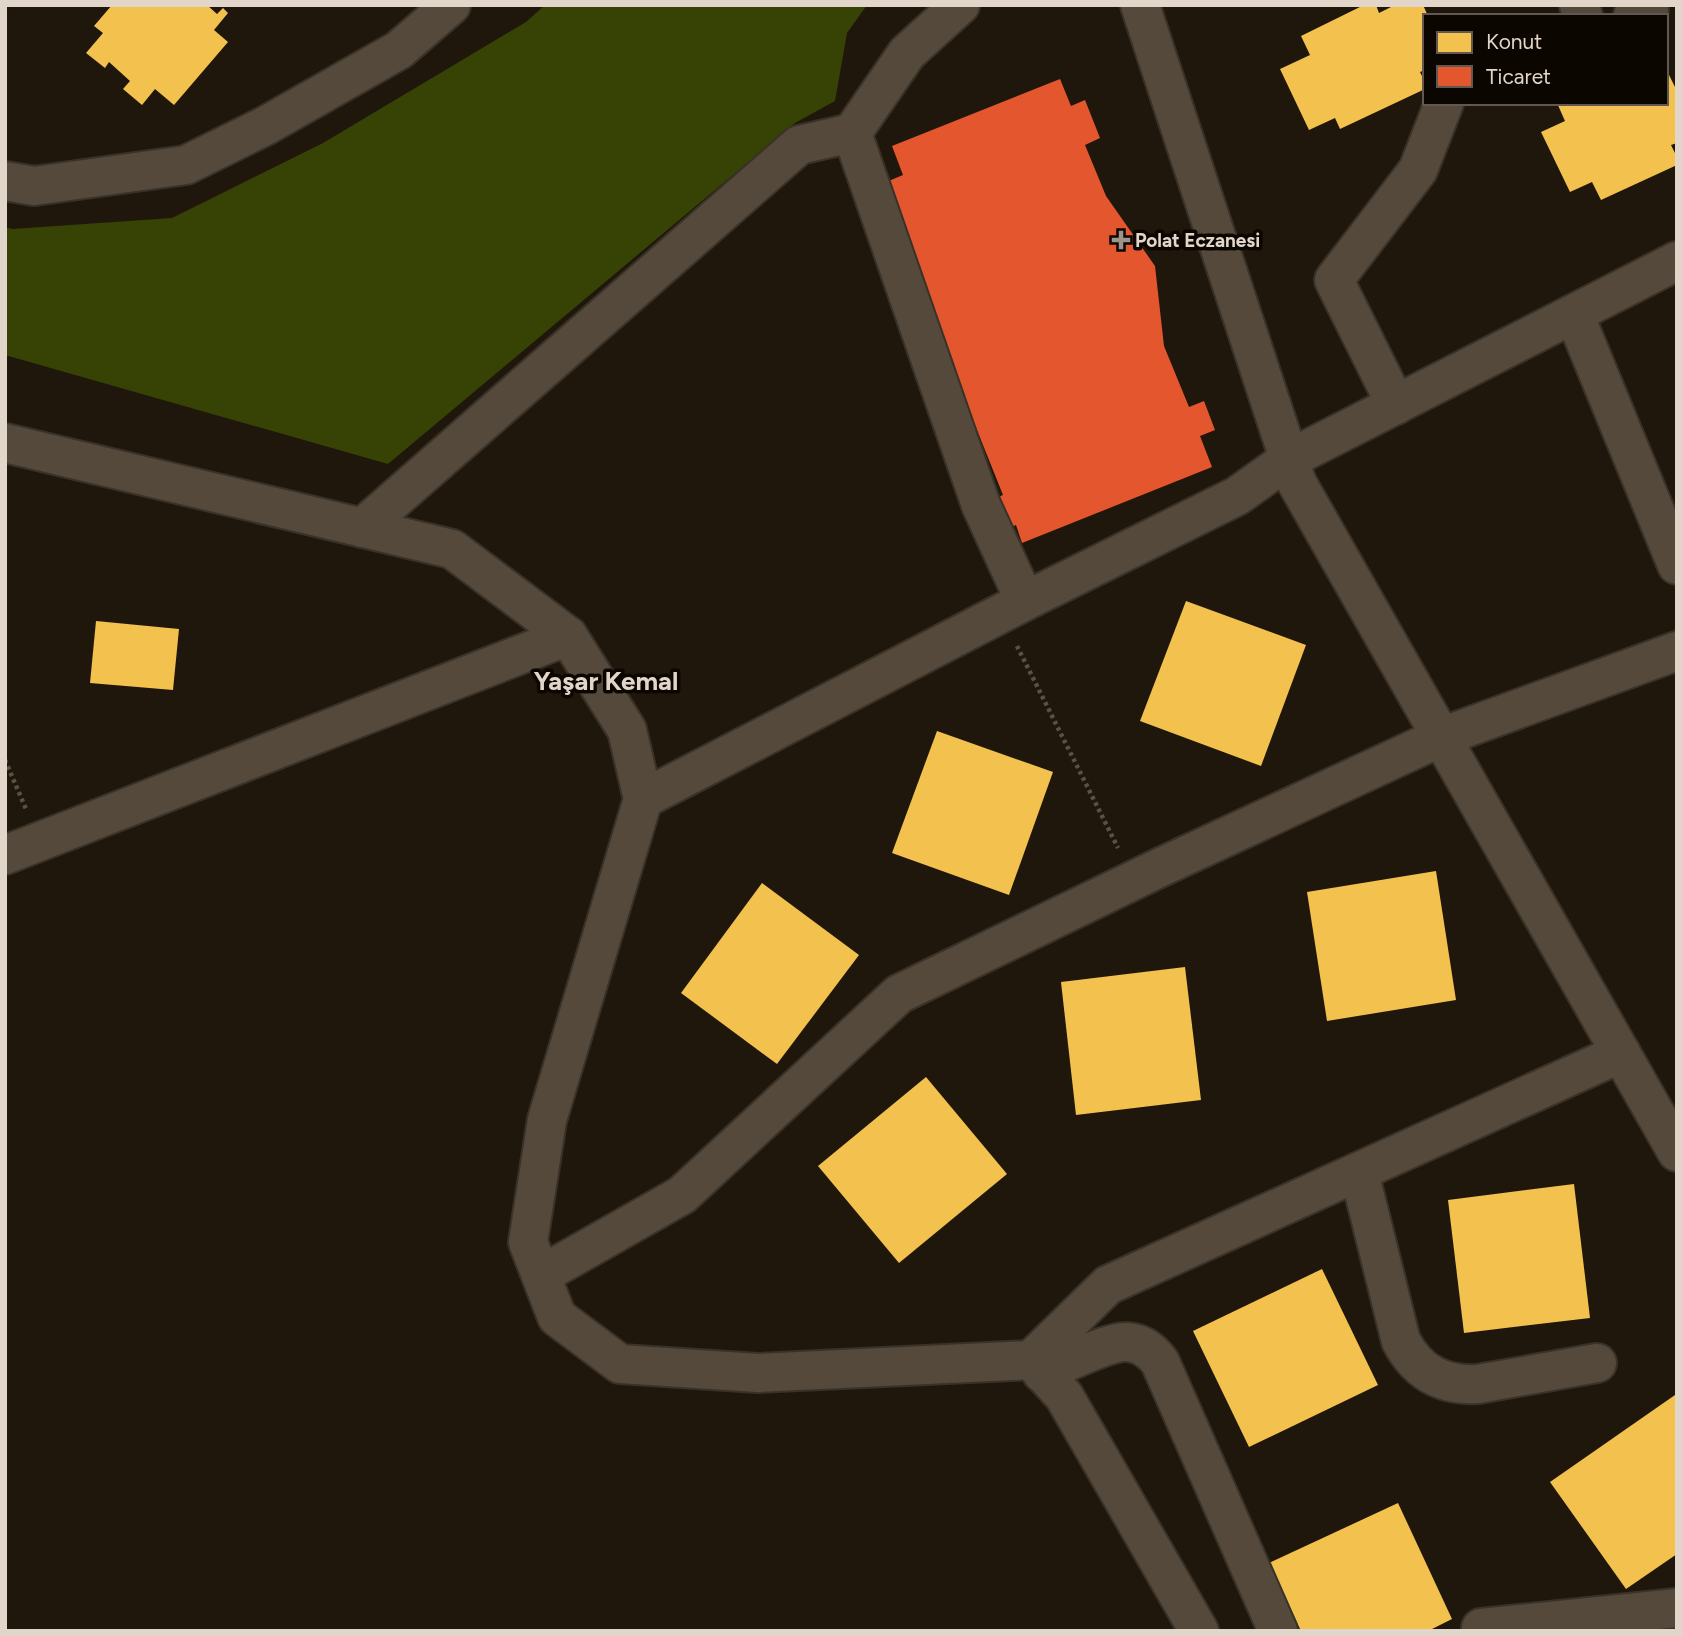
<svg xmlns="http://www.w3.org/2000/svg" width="1682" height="1636" font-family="Figtree,sans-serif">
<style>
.green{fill:#374205}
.homes{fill:#f2c14e}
.shops{fill:#e4572e}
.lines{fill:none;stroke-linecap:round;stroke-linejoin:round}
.minor-casing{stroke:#393228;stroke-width:42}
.path{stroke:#5a5145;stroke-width:4.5;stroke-dasharray:3.5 3.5;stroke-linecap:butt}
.minor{stroke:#55493b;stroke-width:38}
.poi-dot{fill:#9d9387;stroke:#0c0601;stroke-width:2.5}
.labels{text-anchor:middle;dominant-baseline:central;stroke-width:7;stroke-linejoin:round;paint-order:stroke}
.poi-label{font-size:19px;font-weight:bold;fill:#e1d6c9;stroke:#0c0601;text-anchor:start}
.district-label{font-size:26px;font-weight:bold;fill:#e1d6c9;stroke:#0c0601}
</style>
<rect width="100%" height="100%" fill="#20170c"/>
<!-- green -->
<path class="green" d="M545 5H867L847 33 835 101 795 123 388 464 5 355V227L12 229 172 218 323 143 526 22Z"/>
<!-- homes -->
<g class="homes">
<path d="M112 5H207L217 14 223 8 228 13 214 30 228 42 174 105 155 89 142 105 123 89 130 81 109 62 105 68 86 53 103 33 94 26Z"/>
<path d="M1364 5H1376L1379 13 1395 5H1423L1428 16H1425V70L1420 72 1425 82V89L1340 129 1335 118 1309 130 1280 69 1310 55 1301 36Z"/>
<path d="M1666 69 1677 91V143L1671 145 1677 157V165L1601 200 1592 182 1570 192 1541 132 1565 121 1557 103H1666Z"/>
<path d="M1186 601 1306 645 1261 766 1140 721Z"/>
<path d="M96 621 179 629 173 690 90 683Z"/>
<path d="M937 731 1053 772 1009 895 892 853Z"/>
<path d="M1436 871 1456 1000 1327 1021 1307 892Z"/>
<path d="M762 883 859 955 777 1064 681 993Z"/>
<path d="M1185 967 1201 1100 1076 1115 1061 982Z"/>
<path d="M926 1077 1007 1174 899 1263 818 1166Z"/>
<path d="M1574 1184 1590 1318 1464 1333 1448 1200Z"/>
<path d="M1322 1269 1378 1385 1249 1447 1193 1331Z"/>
<path d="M1675 1395 1677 1398V1554L1626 1589 1550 1482Z"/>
<path d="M1398 1503 1452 1619 1428 1631H1301L1269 1563Z"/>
</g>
<!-- shops -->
<path class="shops" d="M1060 79 1071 106 1085 100 1100 138 1085 145 1106 196 1155 266 1164 346 1189 407 1204 401 1215 430 1200 436 1212 467 1022 543 1016 525 996 533 984 503 1003 495 879 185 903 175 892 146Z"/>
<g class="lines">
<defs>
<g id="minor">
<path d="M960 5 907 53 852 133 981 505 1025 601"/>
<path d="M1140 5 1297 483 1677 1152"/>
<path d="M1579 5 1583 16"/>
<path d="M1633 16 1649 9"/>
<path d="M5 181 34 186 186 165 265 126 399 50 451 5"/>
<path d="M1574 314 1677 565"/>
<path d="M1396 405 1334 280 1418 170 1444 103"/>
<path d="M5 443 452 549 568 636 627 730 643 799 547 1120 528 1242 557 1317 620 1364 758 1373 1031 1360 1064 1396 1199 1631"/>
<path d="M362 528 799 145 852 133"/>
<path d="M643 799 1025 601 1237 496 1289 459 1677 261"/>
<path d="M5 855 568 636"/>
<path d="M1359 1172 1401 1341C1418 1373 1443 1386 1478 1384L1597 1363"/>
<path d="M541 1275 682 1195 899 994 1159 868 1441 737 1677 651"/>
<path d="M1031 1360 1108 1285 1621 1053"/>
<path d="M1042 1373C1061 1365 1109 1341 1127 1342 1141 1343 1152 1351 1160 1362L1278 1631"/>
<path d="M1481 1628 1677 1608"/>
</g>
</defs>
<!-- minor casing -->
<use href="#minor" class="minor-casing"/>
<!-- path -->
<g class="path">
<path d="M1017 646 1118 848"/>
<path d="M5 760 26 809"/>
</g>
<!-- minor -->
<use href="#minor" class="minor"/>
</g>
<!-- markers -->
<path class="poi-dot" d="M1117.5 229.5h7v7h7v7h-7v7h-7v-7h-7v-7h7z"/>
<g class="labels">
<!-- poi labels -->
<g class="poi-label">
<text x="1135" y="240">Polat Eczanesi</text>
</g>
<!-- district labels -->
<g class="district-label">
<text x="606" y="681">Yaşar Kemal</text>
</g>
</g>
<!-- border -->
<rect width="1682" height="1636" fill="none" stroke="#e1d6c9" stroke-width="14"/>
<!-- legend -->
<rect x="1423" y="14" width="245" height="91" fill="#0c0601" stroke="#615951" stroke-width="2"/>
<rect x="1437" y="32" width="35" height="21" fill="#f2c14e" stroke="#615951" stroke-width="2"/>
<text x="1486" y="49" font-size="21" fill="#e1d6c9">Konut</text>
<rect x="1437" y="66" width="35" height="21" fill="#e4572e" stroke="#615951" stroke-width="2"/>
<text x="1486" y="84" font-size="21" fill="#e1d6c9">Ticaret</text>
</svg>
